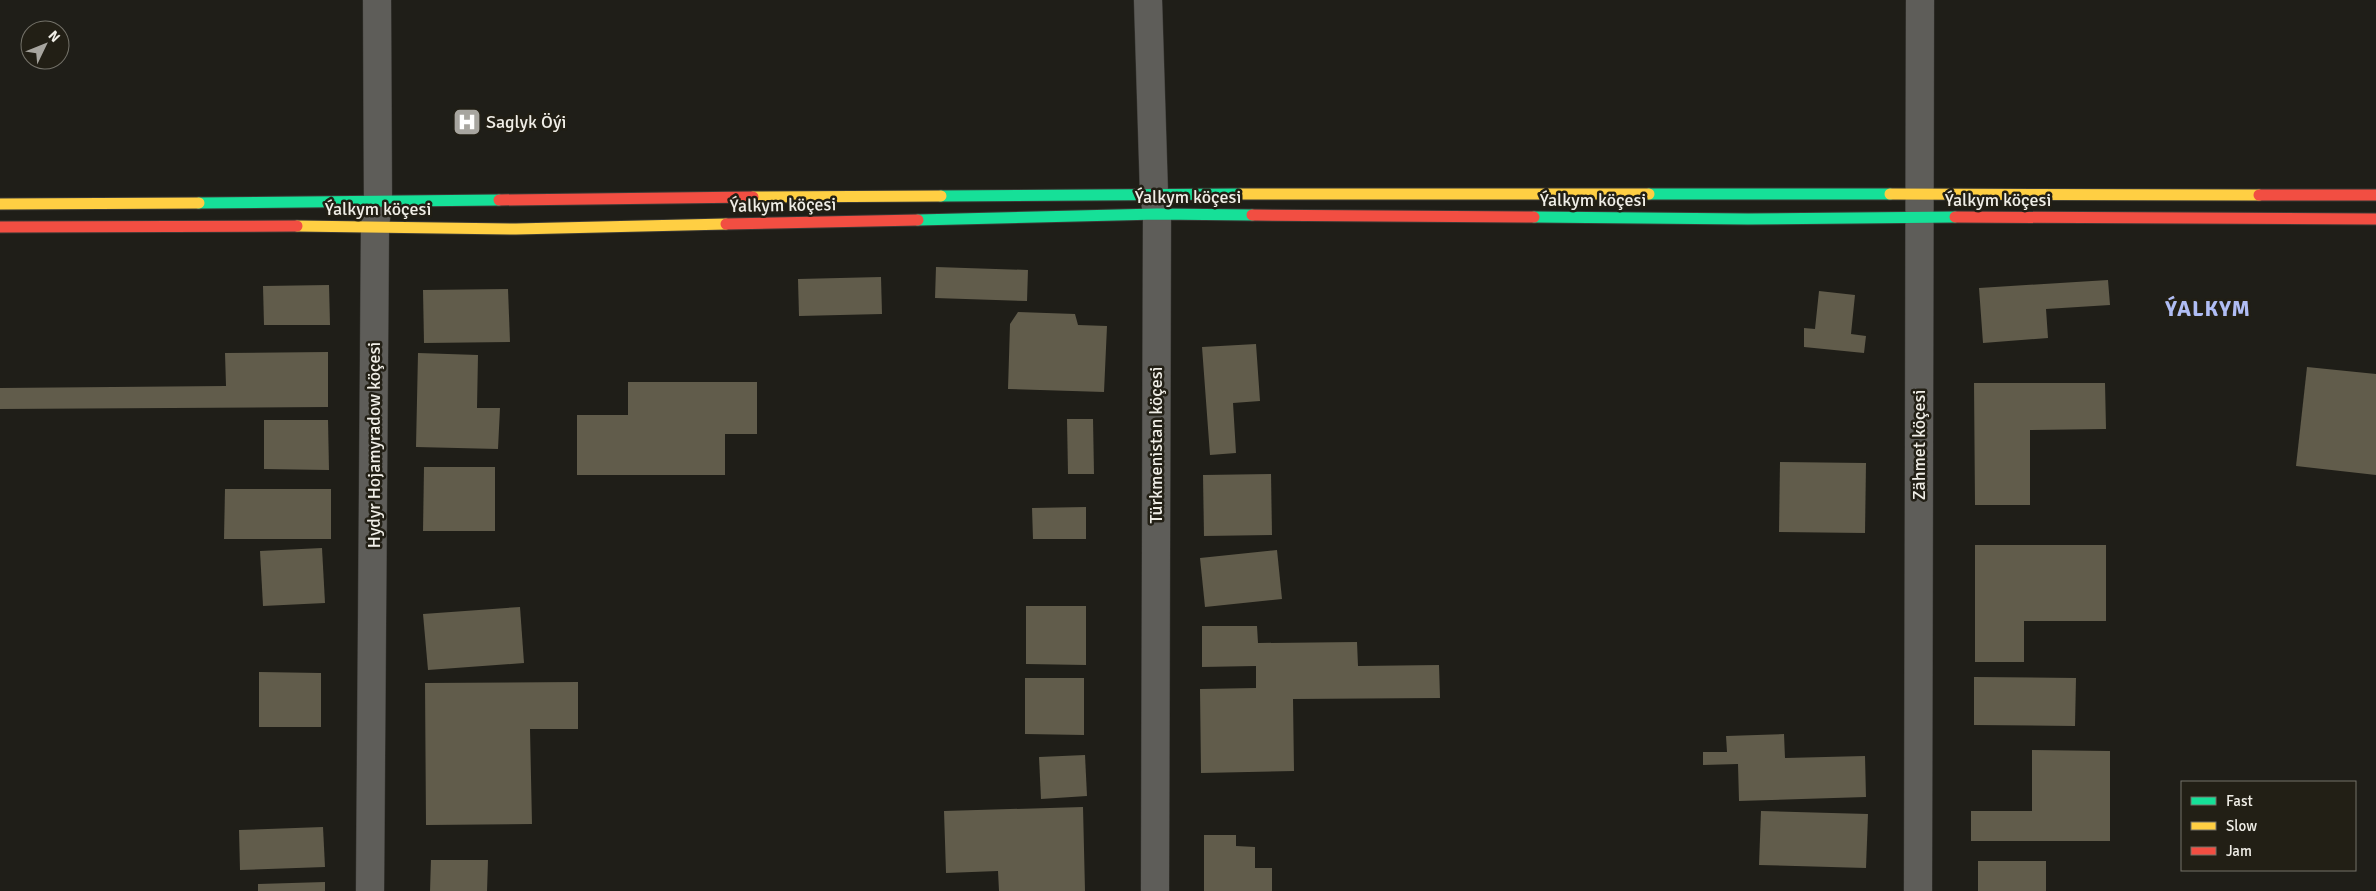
<svg xmlns="http://www.w3.org/2000/svg" width="2376" height="891" font-family="Signika,sans-serif">
<style>
.building{fill:#615c4b}
.lines{fill:none;stroke-linecap:round;stroke-linejoin:round}
.street-casing{stroke:#3a3935;stroke-width:29}
.fast-casing{stroke:#3a3935;stroke-width:13}
.slow-casing{stroke:#3a3935;stroke-width:13}
.jam-casing{stroke:#3a3935;stroke-width:13}
.street{stroke:#5e5d59;stroke-width:28}
.fast{stroke:#16e098;stroke-width:11}
.slow{stroke:#ffcf43;stroke-width:11}
.jam{stroke:#f24e42;stroke-width:11}
.labels{text-anchor:middle;dominant-baseline:central;stroke-width:5;stroke-linejoin:round;paint-order:stroke}
.poi-label{font-size:18px;fill:#f0eee7;stroke:#221f15;text-anchor:start}
.street-label{font-size:18px;fill:#f0eee7;stroke:#221f15}
.district-label{font-size:22px;font-weight:bold;letter-spacing:1px;fill:#b0bdf4;stroke:#221f15}
</style>
<rect width="100%" height="100%" fill="#1f1e18"/>
<!-- building -->
<g class="building">
<path d="M936 267 1028 270 1027 301 935 298Z"/>
<path d="M881 277 882 314 799 316 798 279Z"/>
<path d="M2108 280 2110 305 2046 309 2048 338 1983 343 1979 288Z"/>
<path d="M329 285 330 325H264L263 286Z"/>
<path d="M508 289 510 342 424 343 423 290Z"/>
<path d="M1819 291 1855 295 1851 334 1866 336 1864 353 1804 347V328L1815 329Z"/>
<path d="M1018 312 1075 314 1078 325 1107 326 1104 392 1008 389 1010 324Z"/>
<path d="M1256 344 1260 401 1233 403 1236 453 1210 455 1202 347Z"/>
<path d="M328 352V407L0 409V388L226 386 225 353Z"/>
<path d="M418 353 478 355 477 408H500L498 449 416 447Z"/>
<path d="M2307 367 2376 374V475L2296 466Z"/>
<path d="M628 382H757V434H725V475H577V415H628Z"/>
<path d="M1974 383H2105L2106 429 2030 430V505H1975Z"/>
<path d="M1067 419H1093L1094 474H1068Z"/>
<path d="M264 420H328L329 470 264 469Z"/>
<path d="M1780 462 1866 463 1865 533 1779 532Z"/>
<path d="M424 467H495V531H423Z"/>
<path d="M1271 474 1272 535 1204 536 1203 475Z"/>
<path d="M225 489H331V539H224Z"/>
<path d="M1086 507V539H1033L1032 508Z"/>
<path d="M1975 545H2106V621H2024V662H1975Z"/>
<path d="M322 548 325 603 263 606 260 551Z"/>
<path d="M1277 550 1282 599 1205 607 1200 558Z"/>
<path d="M1026 606H1086V665L1026 664Z"/>
<path d="M520 607 524 663 428 670 423 614Z"/>
<path d="M1202 626H1257L1258 643 1357 642 1358 666 1439 665 1440 698 1293 699 1294 771 1201 773 1200 689 1256 688V666L1202 667Z"/>
<path d="M259 672 321 673V727H259Z"/>
<path d="M1974 677 2076 678 2075 726 1974 725Z"/>
<path d="M1025 678H1084V735L1025 734Z"/>
<path d="M578 682V729H530L532 824 426 825 425 683Z"/>
<path d="M1784 734 1785 758 1865 756 1866 797 1739 801 1738 764 1703 765V752H1727L1726 736Z"/>
<path d="M2032 750 2110 751V841H1971V811H2032Z"/>
<path d="M1085 755 1087 796 1041 799 1039 757Z"/>
<path d="M1083 807 1085 891H999L998 871 946 873 944 811Z"/>
<path d="M1761 811 1868 814 1866 868 1759 865Z"/>
<path d="M323 827 325 867 240 870 239 830Z"/>
<path d="M1204 835H1236V846L1255 847V868H1272V891H1204Z"/>
<path d="M431 860H488L487 891H430Z"/>
<rect x="1978" y="861" width="68" height="30"/>
<path d="M325 882V891H258V884Z"/>
</g>
<g class="lines">
<defs>
<g id="street">
<path d="M1148 0 1154 194 1157 214 1155 891"/>
<path d="M370 891 375 226 378 203 377 0"/>
<path d="M1918 891 1920 0"/>
</g>
<g id="fast">
<path d="M1649 194H1890"/>
<path d="M941 196 1240 194"/>
<path d="M199 203 499 200"/>
<path d="M1534 217 1748 219 1955 217"/>
<path d="M918 220 1157 214 1252 215"/>
</g>
<g id="slow">
<path d="M1240 194H1649"/>
<path d="M1890 194 2259 195"/>
<path d="M753 197 941 196"/>
<path d="M0 204 199 203"/>
<path d="M297 226 516 229 726 224"/>
</g>
<g id="jam">
<path d="M2259 195H2376"/>
<path d="M499 200 753 197"/>
<path d="M1252 215 1534 217"/>
<path d="M1955 217 2376 219"/>
<path d="M726 224 918 220"/>
<path d="M0 227 297 226"/>
</g>
</defs>
<!-- street casing -->
<use href="#street" class="street-casing"/>
<!-- fast casing -->
<use href="#fast" class="fast-casing"/>
<!-- slow casing -->
<use href="#slow" class="slow-casing"/>
<!-- jam casing -->
<use href="#jam" class="jam-casing"/>
<!-- street -->
<use href="#street" class="street"/>
<!-- fast -->
<use href="#fast" class="fast"/>
<!-- slow -->
<use href="#slow" class="slow"/>
<!-- jam -->
<use href="#jam" class="jam"/>
</g>
<!-- icons -->
<defs>
<symbol id="hospital-square" viewBox="-11 -11 22 22"><rect x="-9" y="-9" width="18" height="18" rx="4" fill="#a7a59f" stroke="#221f15"/><path d="M-5-5h3v3.5h4V-5h3V5h-3V1.5h-4V5h-3Z" fill="#fff"/></symbol>
</defs>
<g fill-rule="evenodd">
<use href="#hospital-square" x="451" y="106" width="32" height="32"/>
</g>
<g class="labels">
<!-- poi labels -->
<g class="poi-label">
<text x="486" y="122">Saglyk Öýi</text>
</g>
<!-- street labels -->
<g class="street-label">
<text x="1188" y="197">Ýalkym köçesi</text>
<text x="1593" y="200">Ýalkym köçesi</text>
<text x="1998" y="200">Ýalkym köçesi</text>
<text transform="translate(783 205) rotate(-1)">Ýalkym köçesi</text>
<text x="378" y="209">Ýalkym köçesi</text>
<text transform="translate(374 445) rotate(-90)">Hydyr Hojamyradow köçesi</text>
<text transform="translate(1156 445) rotate(-90)">Türkmenistan köçesi</text>
<text transform="translate(1919 445) rotate(-90)">Zähmet köçesi</text>
</g>
<!-- district labels -->
<g class="district-label">
<text x="2208" y="308">ÝALKYM</text>
</g>
</g>
<!-- legend -->
<rect x="2181" y="781" width="175" height="90" fill="#221f15" stroke="#747269"/>
<rect x="2191" y="797" width="25" height="8" fill="#16e098" stroke="#747269"/>
<text x="2226" y="806" font-size="15" fill="#f0eee7">Fast</text>
<rect x="2191" y="822" width="25" height="8" fill="#ffcf43" stroke="#747269"/>
<text x="2226" y="831" font-size="15" fill="#f0eee7">Slow</text>
<rect x="2191" y="847" width="25" height="8" fill="#f24e42" stroke="#747269"/>
<text x="2226" y="856" font-size="15" fill="#f0eee7">Jam</text>
<!-- north arrow -->
<g transform="translate(45 45) rotate(47)"><circle r="24" fill="#221f15" stroke="#747269"/>
<path d="M0-4L9 19L0 12L-9 19Z" fill="#a7a59f"/>
<text y="-8" font-size="14" font-weight="bold" text-anchor="middle" fill="#f0eee7">N</text>
</g>
</svg>
